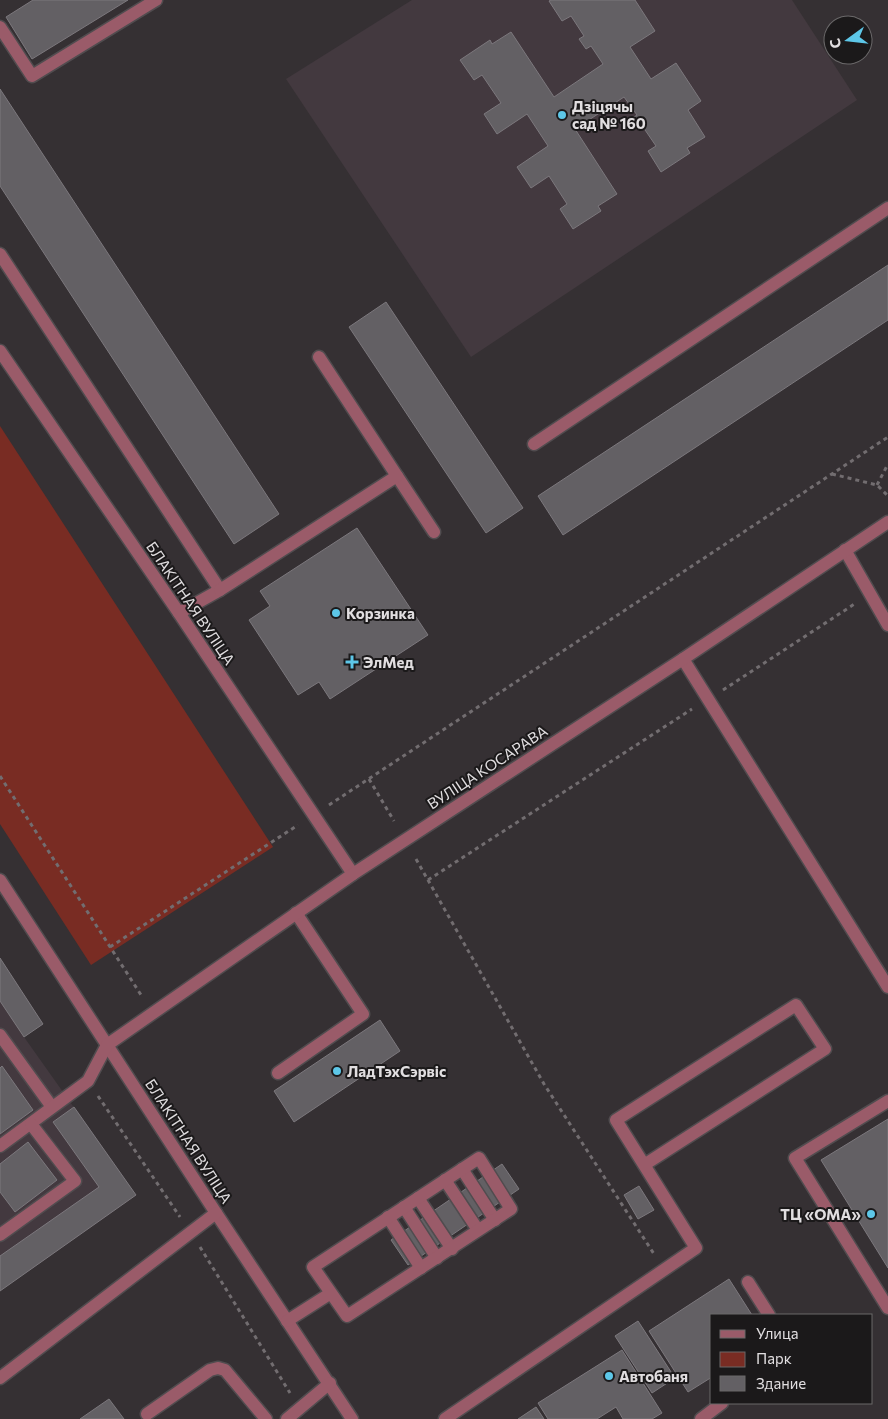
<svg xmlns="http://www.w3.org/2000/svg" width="888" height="1419" font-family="Commissioner,sans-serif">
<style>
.built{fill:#43393f}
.green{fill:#792c23}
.building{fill:#636064;stroke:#7c787d}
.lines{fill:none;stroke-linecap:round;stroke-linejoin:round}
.minor-casing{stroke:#514c4f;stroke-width:15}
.path{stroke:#726d70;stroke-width:3;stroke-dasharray:4 4;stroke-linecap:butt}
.minor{stroke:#9a5b69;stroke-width:12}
.poi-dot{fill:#5dc7e8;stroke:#1b191a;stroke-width:2}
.labels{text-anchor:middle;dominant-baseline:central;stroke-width:4;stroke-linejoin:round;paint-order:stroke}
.poi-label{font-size:15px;font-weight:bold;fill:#e1dee0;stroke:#1b191a;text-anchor:start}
.street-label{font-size:15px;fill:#e1dee0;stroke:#1b191a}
</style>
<rect width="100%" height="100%" fill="#353033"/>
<!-- built -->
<g class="built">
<path d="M412 0H792L857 100 471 357 286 79Z"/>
<path d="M0 958 43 1024 24 1037 136 1195 0 1291Z"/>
</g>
<!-- green -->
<path class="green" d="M0 426 273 847 91 965 0 824Z"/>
<!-- building -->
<g class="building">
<path d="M33 0H128L32 59 6 17Z"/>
<path d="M551 0H635L655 31 630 47 651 79 676 63 701 101 688 110 705 137 687 148 690 153 661 172 648 151 656 146 643 127 638 130 631 119 637 115 624 97 575 129 617 194 598 206 601 211 573 229 560 209 567 204 549 176 531 188 517 167 548 146 527 114 497 134 484 114 501 103 482 75 474 80 460 60 490 40 492 44 511 32 554 97 603 64 591 46 586 49 579 39 584 36 571 16 562 21 549 1Z"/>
<path d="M0 89 279 514 234 544 0 186Z"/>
<path d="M888 265V320L563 535 538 496Z"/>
<path d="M386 302 523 508 486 533 349 327Z"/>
<path d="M357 528 428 635 330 699 319 682 298 695 249 620 270 606 260 591Z"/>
<path d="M0 958 43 1024 24 1037 0 1001Z"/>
<path d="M380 1020 400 1051 294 1122 274 1091Z"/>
<path d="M2 1066 33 1110 0 1134V1068Z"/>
<path d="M74 1107 136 1195 0 1291V1256L99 1187 53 1122Z"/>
<path d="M888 1119V1268L821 1160Z"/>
<path d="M28 1142 57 1180 15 1212 0 1192V1164Z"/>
<path d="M502 1164 519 1189 408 1265 391 1240Z"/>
<path d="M639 1186 654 1210 638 1219 624 1195Z"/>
<path d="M729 1279 752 1315H712V1377L688 1392 649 1331Z"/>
<path d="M638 1321 675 1378 652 1393 615 1336Z"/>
<path d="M622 1350 662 1413 652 1419H623L616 1407 597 1419H548L538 1403Z"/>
<path d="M109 1399 124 1419H80Z"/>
<path d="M536 1407 544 1419H518Z"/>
</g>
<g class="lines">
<defs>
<g id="minor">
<path d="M0 27 32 76 156 0"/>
<path d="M0 254 220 590 179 613"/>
<path d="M0 351 179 613 353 874"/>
<path d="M534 444 888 208"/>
<path d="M397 476 434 532"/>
<path d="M845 550 888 625"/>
<path d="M220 590 397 476 319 357"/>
<path d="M683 659 888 987"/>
<path d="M0 880 216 1213 352 1419"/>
<path d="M0 1035 52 1107"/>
<path d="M278 1073 363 1014 296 913"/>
<path d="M888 1101 795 1158 888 1308"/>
<path d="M0 1146 88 1081 107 1045 353 874 683 659 888 522"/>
<path d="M462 1169 495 1220"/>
<path d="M445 1180 478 1230"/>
<path d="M418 1198 452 1249"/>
<path d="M404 1207 437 1258"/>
<path d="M388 1217 421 1268"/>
<path d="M0 1235 75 1181 31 1124"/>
<path d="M748 1282 769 1315"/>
<path d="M287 1321 331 1293 347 1316 511 1209 479 1158 313 1267 331 1293"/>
<path d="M0 1378 216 1213"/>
<path d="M147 1414 210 1370 218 1368 225 1370 266 1419"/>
<path d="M287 1419 330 1383"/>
<path d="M445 1419 696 1248 616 1120 796 1005 825 1049 644 1165"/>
<path d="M701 1419 722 1403"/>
</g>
</defs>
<!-- minor casing -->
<use href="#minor" class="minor-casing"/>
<!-- path -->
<g class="path">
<path d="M832 474 877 485 888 496"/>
<path d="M877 485 888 464"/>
<path d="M723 690 856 603"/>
<path d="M0 776 143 998"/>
<path d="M369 779 394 821"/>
<path d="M329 805 888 437"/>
<path d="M416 859 544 1084 654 1254"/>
<path d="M428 880 692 709"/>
<path d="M110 947 298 825"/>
<path d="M98 1096 180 1217"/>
<path d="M200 1247 290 1393"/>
</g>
<!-- minor -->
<use href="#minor" class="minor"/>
</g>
<!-- markers -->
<g class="poi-dot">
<circle cx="562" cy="115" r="5"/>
<circle cx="336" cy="613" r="5"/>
<path d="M349.5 654.5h5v5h5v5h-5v5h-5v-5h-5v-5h5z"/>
<circle cx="337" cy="1071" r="5"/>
<circle cx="871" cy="1214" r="5"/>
<circle cx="609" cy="1376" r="5"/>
</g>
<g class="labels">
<!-- poi labels -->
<g class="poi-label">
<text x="572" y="106">Дзіцячы<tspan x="572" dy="17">сад № 160</tspan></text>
<text x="346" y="613">Корзинка</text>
<text x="363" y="662">ЭлМед</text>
<text x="347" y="1071">ЛадТэхСэрвіс</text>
<text x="861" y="1214" text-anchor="end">ТЦ «ОМА»</text>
<text x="619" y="1376">Автобаня</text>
</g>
<!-- street labels -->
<g class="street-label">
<text transform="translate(191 603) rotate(56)">БЛАКІТНАЯ ВУЛІЦА</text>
<text transform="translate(487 767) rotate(-33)">ВУЛІЦА КОСАРАВА</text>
<text transform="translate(189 1141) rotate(57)">БЛАКІТНАЯ ВУЛІЦА</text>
</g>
</g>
<!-- legend -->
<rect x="710" y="1314" width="162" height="90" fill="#1b191a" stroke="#6a6869"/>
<rect x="720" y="1330" width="25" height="8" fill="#9a5b69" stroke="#6a6869"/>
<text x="756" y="1339" font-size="15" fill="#e1dee0">Улица</text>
<rect x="720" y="1352" width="25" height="15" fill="#792c23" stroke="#6a6869"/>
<text x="756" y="1364" font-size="15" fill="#e1dee0">Парк</text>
<rect x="720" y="1376" width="25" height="15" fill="#636064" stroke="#6a6869"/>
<text x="756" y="1389" font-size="15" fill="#e1dee0">Здание</text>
<!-- north arrow -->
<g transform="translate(848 40) rotate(255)"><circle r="24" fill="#1b191a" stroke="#6a6869"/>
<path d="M0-4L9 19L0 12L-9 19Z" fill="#5dc7e8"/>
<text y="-8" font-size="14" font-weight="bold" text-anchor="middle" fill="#e1dee0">С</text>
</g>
</svg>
